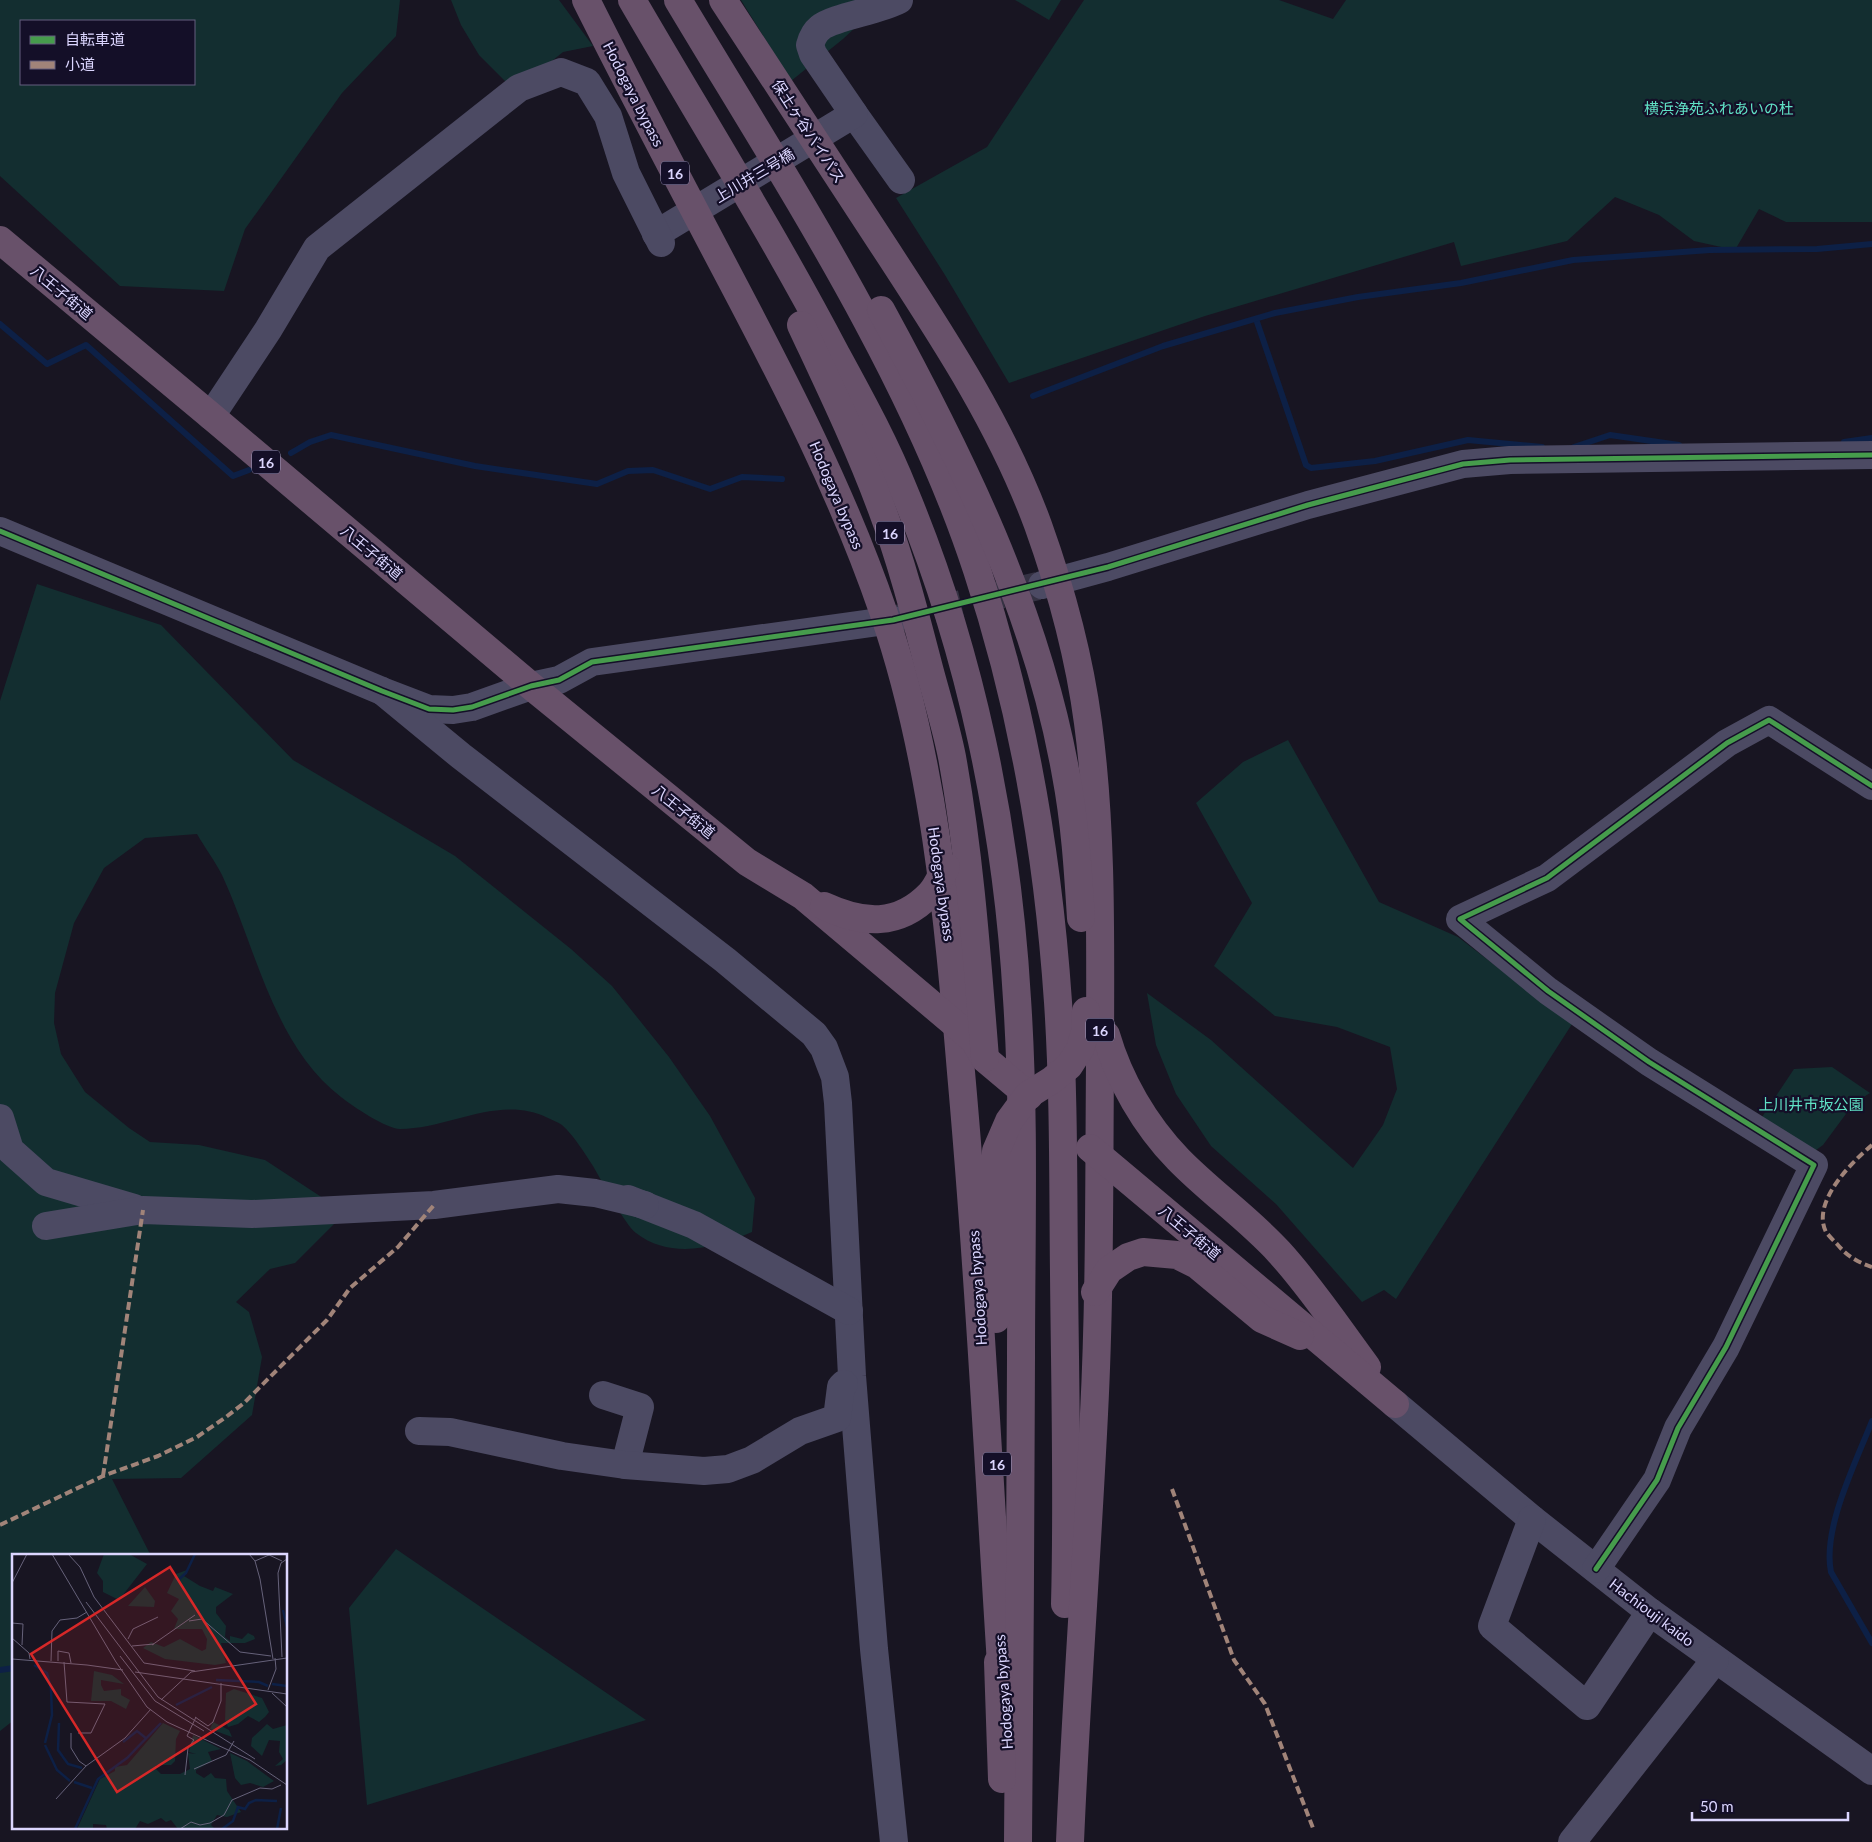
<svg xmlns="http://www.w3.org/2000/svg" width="1872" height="1842" font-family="Lato,'Noto Sans JP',sans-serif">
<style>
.green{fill:#132e30;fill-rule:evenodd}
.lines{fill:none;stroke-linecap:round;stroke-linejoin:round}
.stream{stroke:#0d2046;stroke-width:6}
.minor-tunnel{stroke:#353243;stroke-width:28;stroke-dasharray:28 14;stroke-linecap:butt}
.minor{stroke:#4c4a63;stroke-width:28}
.highway{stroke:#68516a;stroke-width:28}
.quiet{stroke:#a18479;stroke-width:4;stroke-dasharray:8 4;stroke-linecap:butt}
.cycleway-casing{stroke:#140f28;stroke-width:8}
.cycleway{stroke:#469c4c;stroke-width:5}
.labels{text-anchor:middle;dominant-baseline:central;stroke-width:4.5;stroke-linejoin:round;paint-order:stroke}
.shield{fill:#140f28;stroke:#a09abe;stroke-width:1}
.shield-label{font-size:14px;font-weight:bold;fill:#dcd6ff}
.street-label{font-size:15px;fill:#dcd6ff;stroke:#140f28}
.park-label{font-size:15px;fill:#60e1c5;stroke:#140f28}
.inset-river{fill:none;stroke:#0d2046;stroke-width:2.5}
.inset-road{fill:none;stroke:#66627a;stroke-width:1}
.view{fill:#d62828;fill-opacity:0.15;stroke:#d62828;stroke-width:2.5}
.inset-edge{fill:none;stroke:#dcd6ff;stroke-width:2.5}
</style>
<rect width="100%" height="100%" fill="#181522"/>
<!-- green -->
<g class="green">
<path d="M0 0H400L396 36 342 93 245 229 224 291 120 286 0 176ZM21 21H194V84H21Z"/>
<path d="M451 0H559L593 46 563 52 515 91 479 55 461 25Z"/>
<path d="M741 0H885L843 39 791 81Z"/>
<path d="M1015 0H1061L1049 20Z"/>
<path d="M1084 0H1279L1333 19 1346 0H1872V222H1786L1759 209 1735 250 1694 241 1659 215 1615 197 1567 241 1461 266 1454 242 1205 316 1009 383 945 275 896 198 987 147Z"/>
<path d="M37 584 161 625 293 760 455 856 571 949 612 986 669 1057 710 1116 755 1198 752 1232C716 1248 671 1260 636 1233 626 1226 601 1180 593 1166 584 1152 574 1136 562 1125 558 1122 552 1120 548 1118 499 1094 450 1129 400 1129 387 1129 352 1106 341 1097 274 1046 256 948 222 875 215 861 205 848 197 834L145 838 104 868 74 923 55 993 54 1023 61 1054 85 1092 129 1128 150 1142 199 1145 265 1160 329 1202 334 1224 295 1263 270 1269 236 1302 249 1312 262 1357 252 1415 181 1478 112 1479 151 1556H14V1720L0 1731V701Z"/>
<path d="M1288 740 1379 902 1458 937 1572 1024 1396 1299 1384 1290 1362 1302 1276 1204 1211 1146 1176 1094 1156 1045 1147 993 1211 1040 1353 1168 1383 1125 1397 1089 1390 1047 1337 1027 1275 1016 1214 966 1252 903 1196 803 1243 762Z"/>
<path d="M1832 1067 1870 1093 1854 1103 1823 1145 1812 1153 1758 1123 1794 1069Z"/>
<path d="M396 1549 646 1720 367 1805 349 1608Z"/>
</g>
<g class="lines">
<!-- stream -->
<g class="stream">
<path d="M1256 319 1306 465 1311 468 1375 461 1468 440 1542 447"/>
<path d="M0 324 47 364 86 345 233 476 249 470"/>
<path d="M1033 396 1163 346 1275 313 1358 297 1461 283 1573 260 1710 250 1817 249 1872 244"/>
<path d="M1844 442 1872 438"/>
<path d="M1574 447 1610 435 1679 445"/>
<path d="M291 453 310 442 331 435 475 466 597 484 628 471 653 470 710 489 742 477 782 479"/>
<path d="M1872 1421C1856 1462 1822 1529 1831 1572L1872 1643"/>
<path d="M0 1670 14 1668"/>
</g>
<!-- minor-tunnel -->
<path class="minor-tunnel" d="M893 620 1038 586"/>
<!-- minor -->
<g class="minor">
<path d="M854 114 901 180"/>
<path d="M656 234 854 114 813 54 810 45C812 38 815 32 820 28 833 17 879 11 899 0"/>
<path d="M211 416 268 330 317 248 519 88 561 72 587 82 608 116 626 173 661 243"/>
<path d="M0 531 382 691 429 709 453 710 472 707 531 686 559 680 592 662 893 620"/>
<path d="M1042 585 1108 567 1308 505 1463 464 1510 460 1872 455"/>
<path d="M382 691 461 756 725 960 814 1034 824 1048 835 1077 838 1103 852 1376 874 1649 894 1842"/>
<path d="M0 1118 10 1150 46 1182 134 1208"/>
<path d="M628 1199 694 1225 849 1311"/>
<path d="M46 1226 143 1210 252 1214 434 1205 558 1189 595 1193 645 1205"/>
<path d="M603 1395 640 1407 625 1465"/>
<path d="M1395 1404 1532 1519 1650 1612 1872 1771"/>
<path d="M419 1431 450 1432 562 1456 625 1465 704 1471 728 1469 752 1460 800 1431 837 1418 841 1387 844 1384"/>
<path d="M1532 1519 1492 1626 1587 1706 1650 1612"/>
<path d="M1596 1569 1657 1480 1678 1428 1726 1347 1814 1165 1649 1062 1548 991 1460 919 1547 878 1727 743 1769 720 1872 786"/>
<path d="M1572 1842 1715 1660"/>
</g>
<!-- highway -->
<g class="highway">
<path d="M586 0C632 92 680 183 728 274 786 384 843 494 883 611 934 759 948 917 961 1072 979 1274 989 1477 1002 1680"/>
<path d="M632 0C700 117 772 232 835 352 860 398 885 443 904 491 971 651 1007 827 1017 999 1025 1118 1021 1239 1021 1358 1020 1519 1020 1681 1018 1842"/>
<path d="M678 0C785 179 912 371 977 570 1023 709 1048 855 1058 1002 1064 1092 1063 1183 1064 1274 1065 1384 1068 1494 1065 1604"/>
<path d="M723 0C776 82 830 163 883 245 941 334 1001 424 1038 525 1061 589 1079 655 1088 723 1103 835 1100 951 1100 1064 1099 1181 1100 1297 1094 1414 1087 1557 1076 1699 1070 1842"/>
<path d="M0 240 211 416 531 686 747 862 803 896 974 1040 985 1059 1029 1096"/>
<path d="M881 310C960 455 1037 610 1066 775 1075 822 1078 871 1081 918"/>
<path d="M801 325C829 385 858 445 881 507 901 560 915 614 929 668 937 698 946 727 952 757 970 856 977 958 985 1058"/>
<path d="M824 906C863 924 898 927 930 894 937 887 941 876 946 867"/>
<path d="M1106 1035C1119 1080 1145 1125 1178 1159 1210 1192 1248 1218 1279 1252 1311 1287 1338 1328 1367 1367"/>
<path d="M1090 1148 1395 1404"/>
<path d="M1095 1292 1109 1270 1128 1257 1143 1252 1177 1255 1197 1265 1262 1319 1300 1336"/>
<path d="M996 1319V1151L1009 1121 1028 1095 1052 1080 1069 1066 1080 1049 1085 1032 1086 1011"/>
<path d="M998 1662 1002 1779"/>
</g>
<!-- quiet -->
<g class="quiet">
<path d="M1872 1145C1852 1162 1811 1202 1826 1232 1829 1236 1834 1241 1837 1244 1847 1256 1857 1262 1872 1267"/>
<path d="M103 1476 143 1210"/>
<path d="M1172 1489 1234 1660 1265 1704 1313 1828"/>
<path d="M0 1525 103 1476 158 1456 197 1437 226 1417 244 1403 327 1320 350 1288 398 1247 434 1205"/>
</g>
<defs>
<g id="cycleway">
<path d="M0 531 382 691 429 709 453 710 472 707 531 686 559 680 592 662 893 620 1108 567 1308 505 1463 464 1510 460 1872 455"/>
<path d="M1596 1569 1657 1480 1678 1428 1726 1347 1814 1165 1649 1062 1548 991 1460 919 1547 878 1727 743 1769 720 1872 786"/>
</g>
</defs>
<!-- cycleway casing -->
<use href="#cycleway" class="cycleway-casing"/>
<!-- cycleway -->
<use href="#cycleway" class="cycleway"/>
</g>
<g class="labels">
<!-- shield labels -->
<g class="shield">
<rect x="661" y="161.5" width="28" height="23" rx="4"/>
<rect x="252" y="450.5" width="28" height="23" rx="4"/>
<rect x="876" y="521.5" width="28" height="23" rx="4"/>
<rect x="1086" y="1018.5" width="28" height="23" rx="4"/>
<rect x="983" y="1452.5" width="28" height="23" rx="4"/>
</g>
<g class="shield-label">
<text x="675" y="173">16</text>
<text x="266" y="462">16</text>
<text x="890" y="533">16</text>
<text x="1100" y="1030">16</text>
<text x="997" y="1464">16</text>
</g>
<!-- street labels -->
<g class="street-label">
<text transform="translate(634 94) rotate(63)">Hodogaya bypass</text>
<text transform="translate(809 131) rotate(57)">保土ヶ谷バイパス</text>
<text transform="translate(754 175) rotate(-31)">上川井三号橋</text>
<text transform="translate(62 292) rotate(40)">八王子街道</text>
<text transform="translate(837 495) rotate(67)">Hodogaya bypass</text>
<text transform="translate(372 552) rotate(40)">八王子街道</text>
<text transform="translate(684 811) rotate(39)">八王子街道</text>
<text transform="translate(942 884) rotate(82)">Hodogaya bypass</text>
<text transform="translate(1190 1232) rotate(40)">八王子街道</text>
<text transform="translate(977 1288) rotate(-94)">Hodogaya bypass</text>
<text transform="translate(1652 1612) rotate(37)">Hachiouji kaido</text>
<text transform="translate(1003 1692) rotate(-94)">Hodogaya bypass</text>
</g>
<!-- park labels -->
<g class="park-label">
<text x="1719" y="108">横浜浄苑ふれあいの杜</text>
<text x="1811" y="1104">上川井市坂公園</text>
</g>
</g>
<!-- overview -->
<g transform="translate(12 1554)">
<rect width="275" height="275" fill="#181522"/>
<path d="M92 0H117L135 10 107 46 91 38V27L85 19ZM175 16 172 22 188 32 201 37 203 33 221 40 204 53V59L214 72 213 83 218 87V82L230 85 236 79 242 82 243 85 233 89H209L214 109 203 111 153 105 131 94 139 88 152 93 168 85 190 97 194 95 195 85 190 75H162L166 65 159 57 167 45 155 39 164 20ZM133 33 143 47 142 53 116 52ZM82 117 100 121 112 130 89 126V131L92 137 109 135V141L118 146 114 155 99 147H79ZM222 135 250 144 257 158 253 163 247 168 236 162 226 170 216 173 213 166 214 139ZM201 168 217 176 220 183 198 175ZM151 169 168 177 164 185 163 207 159 211H144V215L149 220H168L178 215 176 199 184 200 177 198 181 181 209 195 196 198 200 207 184 216V219L192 224 199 219 203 224 214 225 215 237 229 258 215 263 205 261 199 271 203 275H166L159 266 154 268 149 264 136 270 128 267 123 275H95L94 271 81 270V275H65L88 225 103 217V213L115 211ZM255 170 261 175 275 171V206L269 211 263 212 271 205 267 198 268 187 257 186 250 202 239 192 240 184ZM218 199 235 207 262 227 251 233 238 229 229 231 223 224Z" fill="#132e30"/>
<path class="inset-river" d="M165 27 174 19 183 0M271 56 275 73M22 111 35 119 39 135 40 161 33 189M204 126 247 128 256 132M260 130 275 132M164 151 200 133M47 169 46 196 56 210 70 214M111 188 125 177 135 185M33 191 45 216 58 227M62 228 80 234M63 275 86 225 115 204 149 169M210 275 221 267 226 253 233 255 237 249 244 246 265 247M265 275 269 254"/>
<path class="inset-road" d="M40 0 104 108 135 153 155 168 238 206 275 231M56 0 68 13 82 43 132 109 183 117M237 0 243 7 248 25 261 105M255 0 270 7M243 7 257 1M0 29 15 0M74 48 146 143 243 205M177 67 190 65 228 98 259 102M0 69 11 70 10 91M0 84 17 99 18 105M116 85 121 75 146 63M140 91 183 61M120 92 142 90M108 102 143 147 192 177M270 103 266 19 269 9 275 5M0 105 75 111M39 107 40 77 48 66 65 64 75 58M46 107V97L57 99 59 109M52 108 55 148 93 150 79 179H66M75 111 111 116M123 118 275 140M256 136 264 115 263 104M260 139 275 153M149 146 179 118 275 104M183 163 196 172 201 168 209 147V129M59 179V194L67 207 74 212M182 215 214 201 222 187M173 221 176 194 182 186 175 182 184 163M44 245 74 212 113 184 139 155M168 275 179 268 188 271 198 269 212 261 220 246 248 234 260 235 269 231"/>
<path class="view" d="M158 13 244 150 105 238 19 100Z"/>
<rect width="275" height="275" class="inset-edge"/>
</g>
<!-- legend -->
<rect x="20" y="20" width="175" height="65" fill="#140f28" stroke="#645f7e"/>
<rect x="30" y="36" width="25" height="8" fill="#469c4c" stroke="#645f7e"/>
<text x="65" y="45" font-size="15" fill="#dcd6ff">自転車道</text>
<rect x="30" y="61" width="25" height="8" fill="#a18479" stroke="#645f7e"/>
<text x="65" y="70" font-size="15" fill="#dcd6ff">小道</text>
<!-- scale -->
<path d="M1692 1812v8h156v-8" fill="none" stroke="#dcd6ff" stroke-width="2.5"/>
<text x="1700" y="1812" font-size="15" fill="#dcd6ff" stroke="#140f28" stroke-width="4" paint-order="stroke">50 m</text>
</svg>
